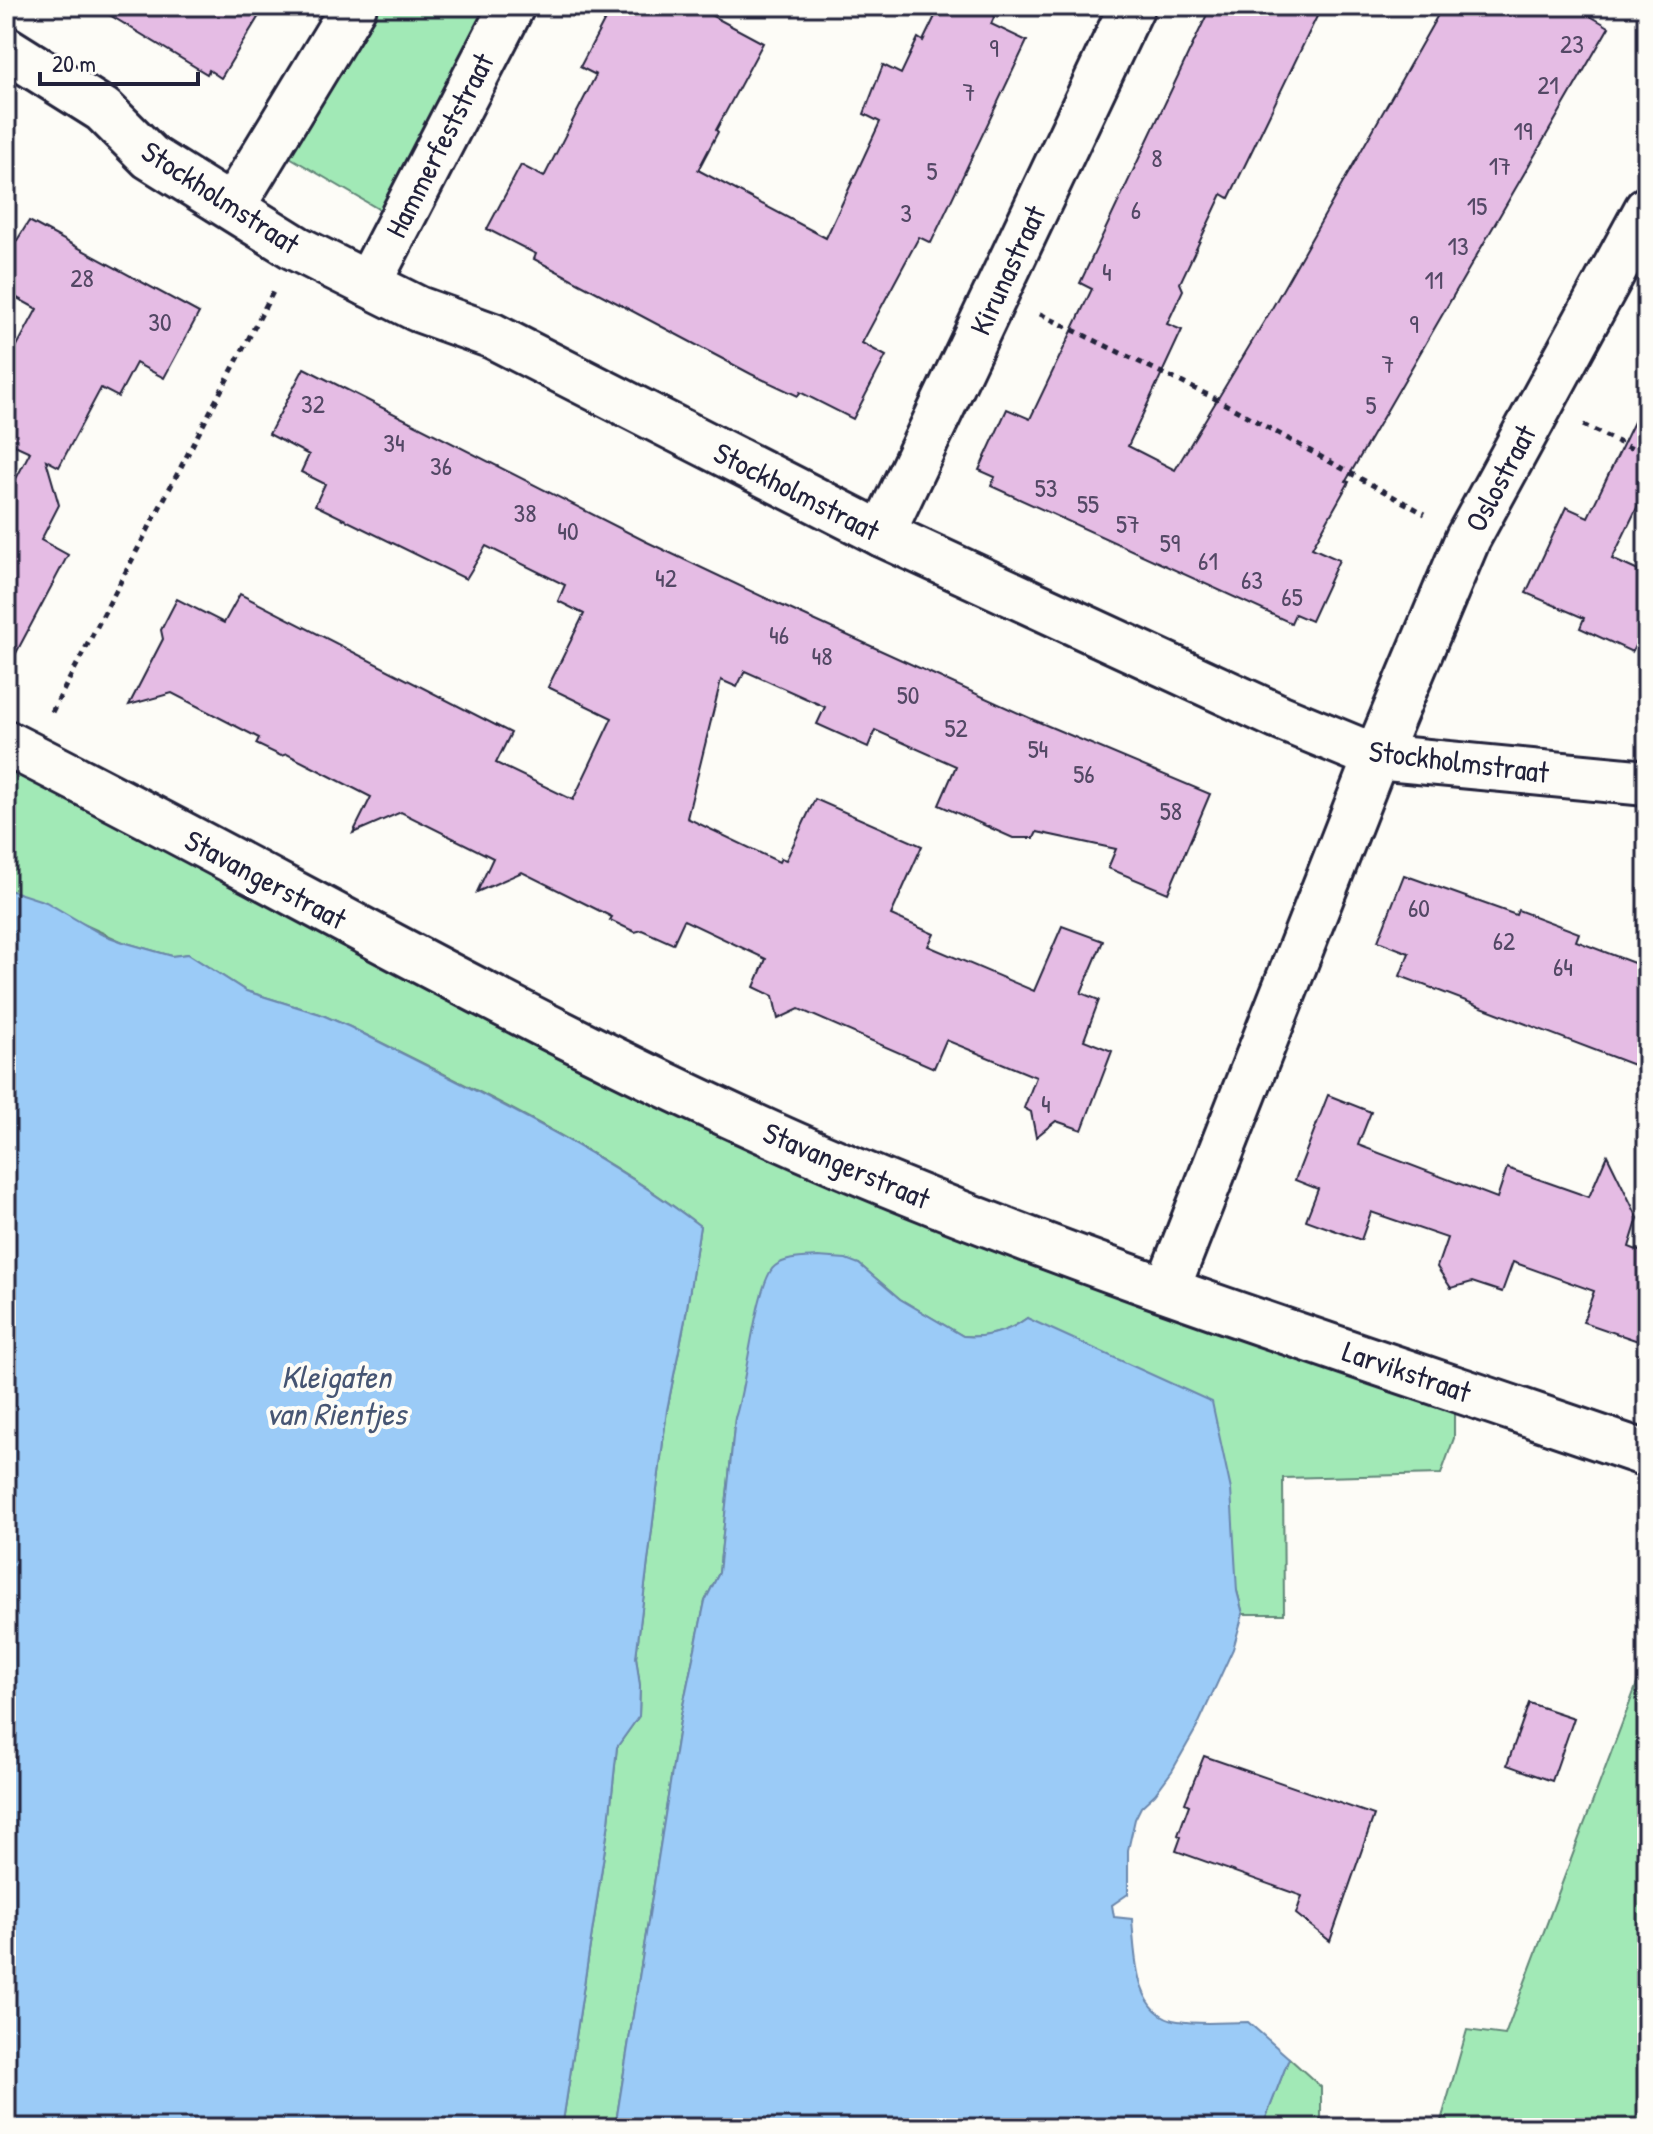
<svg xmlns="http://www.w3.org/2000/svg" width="1653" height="2134" font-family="'Patrick Hand',sans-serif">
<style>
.green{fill:#a1e9b6;stroke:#628678;stroke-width:2}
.water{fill:#9bcbf7;stroke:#6b87ac;stroke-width:2}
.building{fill:#e5bce4;stroke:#22223b;stroke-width:2}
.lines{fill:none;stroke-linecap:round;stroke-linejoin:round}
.minor-casing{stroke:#22223b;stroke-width:50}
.path{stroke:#22223b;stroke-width:5;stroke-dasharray:6 6;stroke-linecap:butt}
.minor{stroke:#fdfcf7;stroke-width:44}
.labels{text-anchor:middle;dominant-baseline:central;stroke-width:8;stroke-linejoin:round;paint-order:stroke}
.number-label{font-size:26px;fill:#534865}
.street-label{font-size:30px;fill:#22223b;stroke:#fdfcf7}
.water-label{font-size:32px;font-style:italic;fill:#465573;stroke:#fdfcf7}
</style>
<rect width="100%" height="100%" fill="#fdfcf7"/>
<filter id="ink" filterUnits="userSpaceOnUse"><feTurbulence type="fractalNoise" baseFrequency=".0125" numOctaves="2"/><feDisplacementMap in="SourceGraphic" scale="16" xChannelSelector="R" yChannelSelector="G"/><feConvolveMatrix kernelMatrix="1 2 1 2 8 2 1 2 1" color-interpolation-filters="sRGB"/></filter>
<g filter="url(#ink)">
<!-- green -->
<g class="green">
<path d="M372 6H496L387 214 281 152Z"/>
<path d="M6 753 534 1037 1454 1408V1438L1441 1474 1283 1478 1284 1614H1243L1237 1591 1027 1318C1008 1332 986 1338 963 1336L900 1299 859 1264 837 1259 762 1296 742 1401 735 1418 719 1573 705 1601 681 1715 615 2128H562L609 1822 617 1747 639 1716 640 1686 636 1657 667 1410 685 1320 700 1226C593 1144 469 1087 350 1027L320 1014 246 991 188 954 172 956 123 942 6 889Z"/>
<path d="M1647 1657V2128H1439L1467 2030 1505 2035Z"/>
<path d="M1289 2058 1321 2087V2120L1357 2128H1262Z"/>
</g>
<!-- water -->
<g class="water">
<path d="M6 889 46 902 101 934 123 942 172 956 188 954 246 991 320 1014 350 1027C469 1088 593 1145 700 1226L685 1320 667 1410 636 1657 640 1686 639 1716 617 1747 609 1822 562 2128H6Z"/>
<path d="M818 1257 846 1259 859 1264 900 1299 963 1336C985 1338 1009 1332 1027 1318L1212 1402 1231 1490 1237 1591 1243 1614 1233 1649 1197 1727 1172 1771 1155 1794 1141 1807 1135 1819 1128 1850V1894L1112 1905 1114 1917 1132 1919C1135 1953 1134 2015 1178 2021 1200 2025 1225 2022 1248 2022L1289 2058 1262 2128H615L681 1715 705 1601 719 1573 735 1418C746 1389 756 1280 775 1266 786 1257 805 1258 818 1257Z"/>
</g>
<!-- building -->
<g class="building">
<path d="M95 6H265L221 78 209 70 207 74Z"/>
<path d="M612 6H694L763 43 716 130 718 132 698 170 826 238 880 122 864 114 883 65 901 74 918 38 923 41 940 6H999L991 24 1027 41 931 243 919 237 862 343 886 356 853 419 800 392 798 396 751 374 534 259 536 254 487 229 521 165 544 177 596 75 580 67Z"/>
<path d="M1211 6H1322L1229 198 1222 194 1180 283 1183 290 1167 324 1182 330 1128 446 1175 470 1271 310 1443 6H1573L1609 27 1346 481 1349 482 1312 548 1339 560 1311 621 1295 614 1291 623 991 486 995 477 979 470 1007 409 1030 419 1092 289 1080 283Z"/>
<path d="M29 221 199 313 164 378 136 363 118 397 101 388 59 467 46 460 59 505 41 540 68 555 6 672V498L30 452 6 441V366L37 309 6 292V258Z"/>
<path d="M304 368 645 541 774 602 1034 720 1210 794 1168 893 1108 868 1116 849 1037 832 1034 838H1013L939 805 956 766 875 730 868 747 817 724 825 707 745 671 737 687 721 680 687 818 779 862 781 858 786 860 815 799 922 846 891 915 934 934 928 946 1034 991 1062 926 1103 941 1081 993 1099 1000 1084 1040 1112 1051 1082 1130 1056 1121 1036 1137 1031 1112 1024 1108 1036 1077 946 1040 934 1068 799 1009 778 1019 773 996 754 987 766 959 684 920 673 944 642 930 635 932 610 920 612 917 522 872 477 892 493 858 401 812 353 833 371 797 287 754 281 756 256 744 259 738 172 693 129 705 163 639 161 630 177 599 224 623 240 594 511 733 496 763 573 800 612 718 548 687 584 614 558 601 565 585 486 546 466 579 315 505 325 484 301 472 309 455 269 434Z"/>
<path d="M1647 395V487L1612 559 1647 575V622L1632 652 1580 628 1584 618 1526 593 1566 507 1588 517Z"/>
<path d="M1404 875 1516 915 1518 910 1579 933 1576 941 1647 968V1070L1400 976 1409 953 1378 941Z"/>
<path d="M1328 1095 1371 1112 1358 1145 1497 1198 1507 1168 1589 1197 1607 1155 1638 1218 1629 1247 1647 1254V1344L1583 1322 1594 1291 1513 1262 1502 1292 1472 1282 1451 1288 1437 1267 1447 1238 1371 1212 1361 1240 1306 1220 1318 1189 1295 1180Z"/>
<path d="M1529 1703 1574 1718 1552 1781 1507 1765Z"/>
<path d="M1204 1756 1374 1815 1330 1941 1296 1914 1302 1896 1176 1851 1181 1837 1178 1835 1189 1805 1185 1803Z"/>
</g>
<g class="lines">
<defs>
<g id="minor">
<path d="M6 49 103 110 150 157 296 248 418 309 493 336 882 534 1279 717 1376 757 1647 783"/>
<path d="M232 207 354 6"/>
<path d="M368 284 512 6"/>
<path d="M882 534 1132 6"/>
<path d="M6 743C285 883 554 1043 842 1165 1104 1276 1378 1361 1647 1454"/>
<path d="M1167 1289 1376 757 1468 538 1647 209"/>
</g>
</defs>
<!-- minor casing -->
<use href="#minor" class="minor-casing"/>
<!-- path -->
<g class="path">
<path d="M1040 314 1214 398 1425 514"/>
<path d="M1583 425 1647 456"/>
<path d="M52 712 273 292"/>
</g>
<!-- minor -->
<use href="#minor" class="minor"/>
</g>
</g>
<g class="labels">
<!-- number labels -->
<g class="number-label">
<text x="1572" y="43">23</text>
<text x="994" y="47">9</text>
<text x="1548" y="84">21</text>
<text x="969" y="91">7</text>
<text x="1523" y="130">19</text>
<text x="1157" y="157">8</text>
<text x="1500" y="165">17</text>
<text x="932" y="170">5</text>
<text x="1477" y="205">15</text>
<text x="1136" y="209">6</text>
<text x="906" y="212">3</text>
<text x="1458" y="245">13</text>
<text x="1107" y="271">4</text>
<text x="82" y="277">28</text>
<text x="1434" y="279">11</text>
<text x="160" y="321">30</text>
<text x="1414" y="323">9</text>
<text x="1388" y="363">7</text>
<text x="313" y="403">32</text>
<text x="1371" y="404">5</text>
<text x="394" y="442">34</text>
<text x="441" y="465">36</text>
<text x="1046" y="487">53</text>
<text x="1088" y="503">55</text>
<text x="525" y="512">38</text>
<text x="1128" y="523">57</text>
<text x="568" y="530">40</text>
<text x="1170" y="542">59</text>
<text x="1208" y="560">61</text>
<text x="666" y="577">42</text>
<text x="1252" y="579">63</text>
<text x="1292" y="596">65</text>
<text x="779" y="634">46</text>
<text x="822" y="655">48</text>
<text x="908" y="694">50</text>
<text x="956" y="727">52</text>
<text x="1038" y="748">54</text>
<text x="1084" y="773">56</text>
<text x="1171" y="810">58</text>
<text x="1419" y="907">60</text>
<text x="1504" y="940">62</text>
<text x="1563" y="966">64</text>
<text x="1046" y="1103">4</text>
</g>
<!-- street labels -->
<g class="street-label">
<text transform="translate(439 145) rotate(-63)">Hammerfeststraat</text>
<text transform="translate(221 197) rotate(33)">Stockholmstraat</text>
<text transform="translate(1007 270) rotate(-65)">Kirunastraat</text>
<text transform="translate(1500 478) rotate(-62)">Oslostraat</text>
<text transform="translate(797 491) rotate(27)">Stockholmstraat</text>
<text transform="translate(1459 761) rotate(7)">Stockholmstraat</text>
<text transform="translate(266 879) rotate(28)">Stavangerstraat</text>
<text transform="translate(847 1165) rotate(23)">Stavangerstraat</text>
<text transform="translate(1407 1371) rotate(19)">Larvikstraat</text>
</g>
<!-- water labels -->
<g class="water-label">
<text x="336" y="1376">Kleigaten<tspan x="336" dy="37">van Rientjes</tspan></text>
</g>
</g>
<!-- margin -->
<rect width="1653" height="2134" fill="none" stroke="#fdfcf7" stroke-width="32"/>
<rect x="16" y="16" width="1621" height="2102" fill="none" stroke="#22223b" stroke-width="3" filter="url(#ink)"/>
<!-- scale -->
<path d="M40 72v12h158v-12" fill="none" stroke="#22223b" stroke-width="4"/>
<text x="52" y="72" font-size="24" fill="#22223b" stroke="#fdfcf7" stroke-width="6" paint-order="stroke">20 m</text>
</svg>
